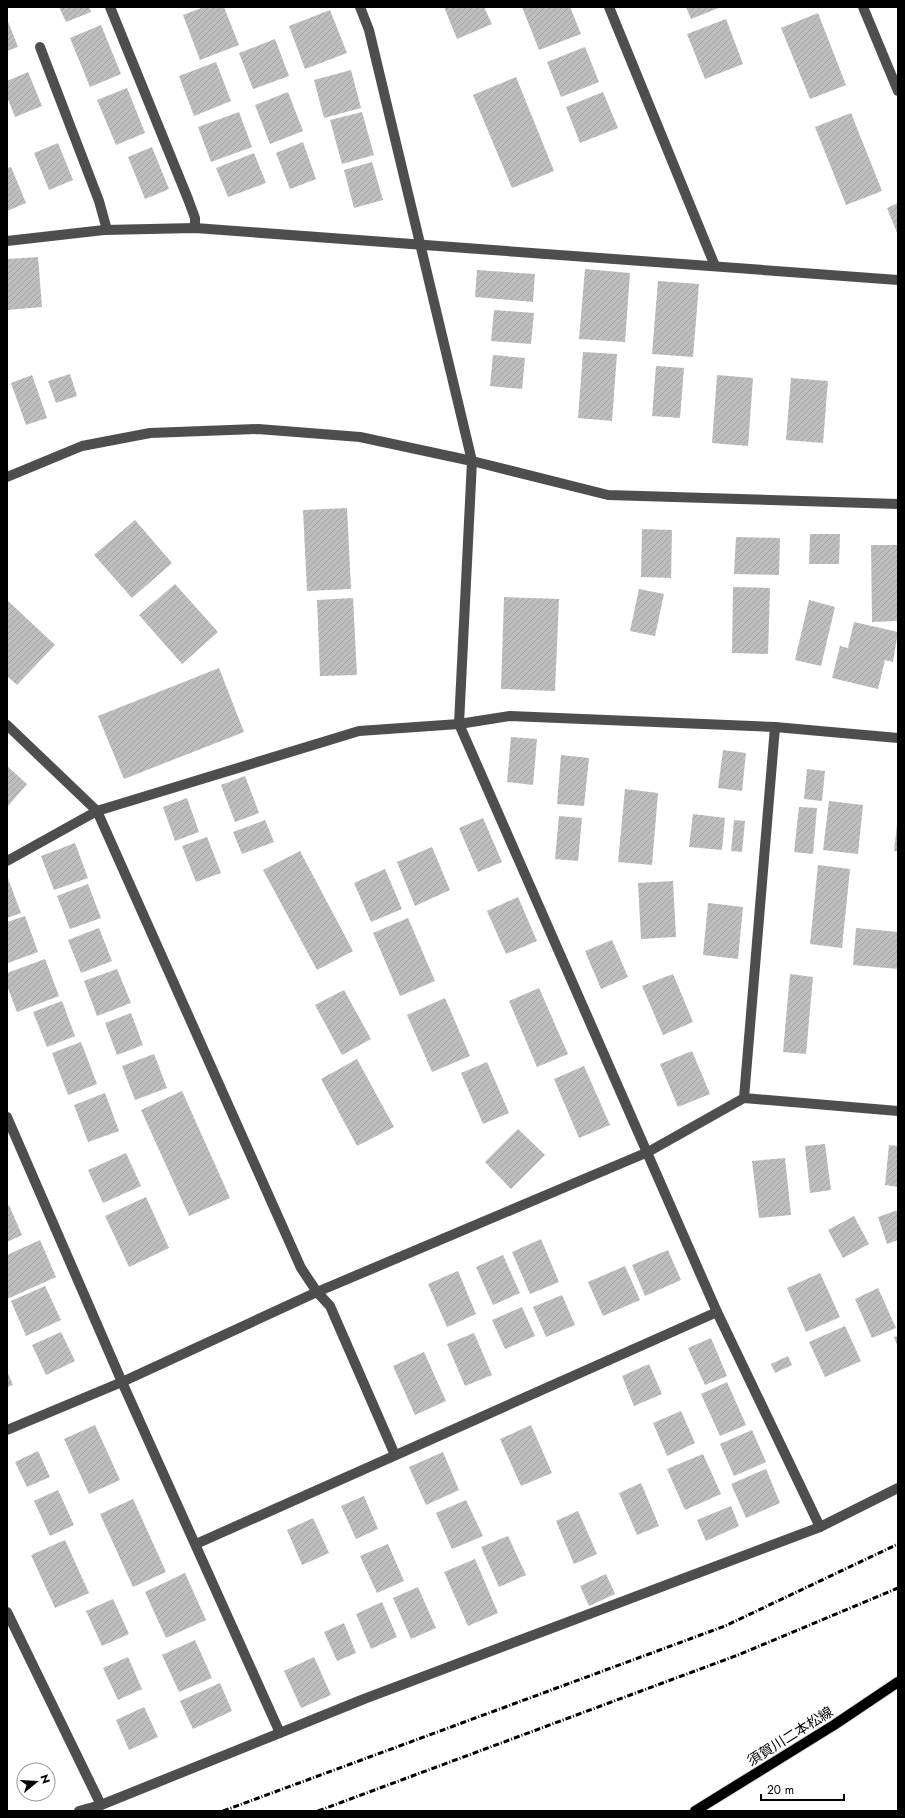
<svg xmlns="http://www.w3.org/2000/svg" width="905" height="1818" font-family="Jost,'Noto Sans JP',sans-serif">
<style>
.building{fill:url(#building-hatch)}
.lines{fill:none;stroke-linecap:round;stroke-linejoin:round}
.major-casing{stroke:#dbdbdb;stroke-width:12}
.minor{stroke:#4e4e4e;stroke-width:10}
.major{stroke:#000;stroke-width:10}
.rail{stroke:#000;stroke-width:3;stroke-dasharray:6 2 1 2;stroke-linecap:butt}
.labels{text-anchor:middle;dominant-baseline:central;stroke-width:3;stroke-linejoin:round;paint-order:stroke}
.street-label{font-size:14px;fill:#000;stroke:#fff}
</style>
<defs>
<pattern id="building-hatch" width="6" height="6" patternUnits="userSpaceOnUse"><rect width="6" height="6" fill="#bebebe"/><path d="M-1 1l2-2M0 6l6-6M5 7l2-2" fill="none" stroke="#a2a2a2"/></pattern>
</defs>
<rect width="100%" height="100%" fill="#fff"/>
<!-- building -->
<g class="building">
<path d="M59 7H89L91 12 66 22Z"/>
<path d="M204 7H224L239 45 200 60 183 15Z"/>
<path d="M444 7H484L492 24 457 39Z"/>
<path d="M522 7H570L581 34 539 50Z"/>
<path d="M686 7H721L691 19Z"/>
<path d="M330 10 347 53 305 69 289 26Z"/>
<path d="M818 13 846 85 810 99 781 28Z"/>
<path d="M7 19 18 47 7 51Z"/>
<path d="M726 19 743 64 705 79 687 34Z"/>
<path d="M101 25 121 74 90 87 70 38Z"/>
<path d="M275 39 289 76 253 89 239 53Z"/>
<path d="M585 47 599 82 561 97 547 62Z"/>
<path d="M216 62 231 101 194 116 179 76Z"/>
<path d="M351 70 361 108 324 118 314 80Z"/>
<path d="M28 72 42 106 15 117 7 97V81Z"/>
<path d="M516 77 554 171 512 188 473 95Z"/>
<path d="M127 88 145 133 116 145 97 100Z"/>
<path d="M288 92 303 131 270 144 255 105Z"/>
<path d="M603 92 618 128 580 143 566 107Z"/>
<path d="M239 112 252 147 211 162 198 127Z"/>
<path d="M362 112 374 155 342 164 330 120Z"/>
<path d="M851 113 882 191 846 205 815 127Z"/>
<path d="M303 142 316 179 290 189 276 153Z"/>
<path d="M58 143 73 180 49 190 34 153Z"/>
<path d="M152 147 169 189 145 199 128 157Z"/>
<path d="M254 153 266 183 228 197 216 168Z"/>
<path d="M372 162 383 200 354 208 344 170Z"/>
<path d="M11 167 26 203 7 211V168Z"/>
<path d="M898 203V235L887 208Z"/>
<path d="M38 257 42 307 7 310V259Z"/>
<path d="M585 269 630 273 625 342 579 339Z"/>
<path d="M477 270 535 274 533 302 475 297Z"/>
<path d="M658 281 699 284 693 357 652 354Z"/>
<path d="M494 310 534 313 531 344 491 341Z"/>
<path d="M583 352 617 354 612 421 578 418Z"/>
<path d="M493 355 525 358 522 389 490 386Z"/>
<path d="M656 366 684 368 680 418 652 416Z"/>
<path d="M70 374 77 396 56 403 48 381Z"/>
<path d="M32 375 47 418 26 425 11 383Z"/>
<path d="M717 375 753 378 748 446 712 443Z"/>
<path d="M791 378 828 381 823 443 786 440Z"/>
<path d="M347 508 351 589 307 591 303 510Z"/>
<path d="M135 520 172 563 132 598 94 555Z"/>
<path d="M642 529 672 530 671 578 641 577Z"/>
<path d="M810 534H840L839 564H809Z"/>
<path d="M736 537 780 538 779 575 734 574Z"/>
<path d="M871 545H898V621L872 622Z"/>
<path d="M175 584 218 632 182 664 139 615Z"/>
<path d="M733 587 770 588 768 654 732 653Z"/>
<path d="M639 589 664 594 655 636 630 631Z"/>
<path d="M504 597 559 599 555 691 501 689Z"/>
<path d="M353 598 357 675 320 676 317 600Z"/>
<path d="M7 600 55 645 17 685 7 676Z"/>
<path d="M809 600 835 607 821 666 795 660Z"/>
<path d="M854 622 898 632 893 662 885 660 878 689 832 678 840 646 848 648Z"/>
<path d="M219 668 244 732 124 779 98 716Z"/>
<path d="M511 737 537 739 533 785 507 782Z"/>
<path d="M723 750 746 753 742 791 718 788Z"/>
<path d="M561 755 589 758 584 806 557 804Z"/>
<path d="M7 766 27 784 8 806 7 805Z"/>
<path d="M807 769 825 771 822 801 804 799Z"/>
<path d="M245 776 259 813 235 822 221 785Z"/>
<path d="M625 789 658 793 652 865 618 862Z"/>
<path d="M187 798 199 832 175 841 163 807Z"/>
<path d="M829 801 863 805 858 854 823 850Z"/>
<path d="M799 807 817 808 813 854 794 852Z"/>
<path d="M693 814 725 818 722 850 689 847Z"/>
<path d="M559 816 582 818 578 861 555 859Z"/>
<path d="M483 818 502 862 478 872 459 828Z"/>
<path d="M265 820 274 842 242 854 233 832Z"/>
<path d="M734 820 745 821 742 852 731 851Z"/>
<path d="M897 825H898V851H894Z"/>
<path d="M207 837 221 873 196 882 182 846Z"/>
<path d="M75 843 88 878 54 890 41 856Z"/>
<path d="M432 847 450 890 415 906 397 862Z"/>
<path d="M300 851 353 951 317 970 263 870Z"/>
<path d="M818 865 850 869 842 948 810 944Z"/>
<path d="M385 869 402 909 371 922 354 883Z"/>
<path d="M7 876 21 913 7 918Z"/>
<path d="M673 881 676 937 641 939 638 883Z"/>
<path d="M88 884 101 918 70 929 57 896Z"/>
<path d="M518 897 537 941 506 954 487 911Z"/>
<path d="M708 903 743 907 738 959 703 955Z"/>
<path d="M25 916 38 952 8 963 7 922Z"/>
<path d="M408 918 435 981 400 996 373 933Z"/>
<path d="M99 928 112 961 81 973 68 940Z"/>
<path d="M856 928 898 932V969L853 965Z"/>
<path d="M612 940 628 977 601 989 585 951Z"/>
<path d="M45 959 59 996 17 1012 7 986V973Z"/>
<path d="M117 969 131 1003 97 1016 84 981Z"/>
<path d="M673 974 693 1022 663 1035 642 986Z"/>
<path d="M790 974 813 977 806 1054 783 1052Z"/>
<path d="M539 988 568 1054 537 1067 509 1001Z"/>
<path d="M344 990 371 1039 342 1055 315 1005Z"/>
<path d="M445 998 470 1056 432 1072 407 1015Z"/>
<path d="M62 1001 75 1036 47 1047 33 1012Z"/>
<path d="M131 1013 143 1045 117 1055 105 1023Z"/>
<path d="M81 1042 97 1084 68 1095 52 1053Z"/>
<path d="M692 1051 710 1094 678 1107 660 1064Z"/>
<path d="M154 1054 167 1088 135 1100 122 1066Z"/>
<path d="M357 1059 394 1127 357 1146 321 1079Z"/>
<path d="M487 1062 509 1113 483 1124 461 1073Z"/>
<path d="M584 1066 610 1125 579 1138 554 1079Z"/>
<path d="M182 1091 230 1198 189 1216 141 1110Z"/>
<path d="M105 1093 119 1131 88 1142 74 1105Z"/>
<path d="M518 1129 545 1155 511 1189 485 1162Z"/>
<path d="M825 1144 831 1190 810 1193 805 1146Z"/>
<path d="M889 1145 898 1146V1187L885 1185Z"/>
<path d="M126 1153 141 1186 103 1203 88 1170Z"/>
<path d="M785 1158 791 1215 759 1218 752 1161Z"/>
<path d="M146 1197 169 1248 129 1267 105 1216Z"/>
<path d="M9 1205 22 1235 7 1242V1206Z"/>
<path d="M898 1210V1240L887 1244 878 1217Z"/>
<path d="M854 1216 869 1244 843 1258 828 1230Z"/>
<path d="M541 1239 559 1282 530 1294 512 1252Z"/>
<path d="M40 1240 56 1277 7 1299V1255Z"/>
<path d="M668 1250 681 1280 645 1296 632 1265Z"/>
<path d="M503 1255 520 1293 493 1305 476 1267Z"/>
<path d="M625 1266 640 1300 603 1316 588 1282Z"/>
<path d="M458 1271 476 1314 447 1327 428 1284Z"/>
<path d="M820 1273 840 1317 806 1332 787 1288Z"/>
<path d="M45 1286 61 1320 26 1336 11 1301Z"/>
<path d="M878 1288 896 1328 872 1338 855 1299Z"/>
<path d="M562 1295 575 1325 546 1337 533 1307Z"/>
<path d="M522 1307 535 1336 505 1349 492 1320Z"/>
<path d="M845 1326 861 1361 825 1377 809 1342Z"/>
<path d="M61 1332 75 1361 46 1375 32 1345Z"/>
<path d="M474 1333 492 1375 465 1386 447 1344Z"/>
<path d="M898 1336V1348L894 1337Z"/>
<path d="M711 1338 727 1376 705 1385 688 1348Z"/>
<path d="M424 1352 446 1401 415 1415 393 1366Z"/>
<path d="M788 1356 792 1365 775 1373 771 1364Z"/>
<path d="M649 1364 662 1394 634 1406 622 1376Z"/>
<path d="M7 1371 13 1385 7 1387Z"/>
<path d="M727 1382 746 1425 720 1436 701 1394Z"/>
<path d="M681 1411 695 1443 667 1456 653 1423Z"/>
<path d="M95 1425 120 1480 89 1494 64 1439Z"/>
<path d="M531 1425 552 1473 521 1486 500 1439Z"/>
<path d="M752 1430 766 1462 734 1476 720 1444Z"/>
<path d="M38 1451 50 1477 27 1487 15 1462Z"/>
<path d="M443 1452 459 1490 426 1505 409 1467Z"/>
<path d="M703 1454 721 1494 685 1510 667 1469Z"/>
<path d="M766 1469 780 1503 746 1518 731 1484Z"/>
<path d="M641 1483 659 1526 637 1535 619 1493Z"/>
<path d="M58 1490 74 1525 50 1536 34 1501Z"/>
<path d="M364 1496 378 1529 356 1539 341 1506Z"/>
<path d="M133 1499 166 1572 133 1587 100 1514Z"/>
<path d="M466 1500 483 1536 452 1549 436 1513Z"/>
<path d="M731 1506 739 1526 706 1541 697 1520Z"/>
<path d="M578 1511 597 1554 574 1564 556 1521Z"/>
<path d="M313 1518 329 1553 302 1565 287 1530Z"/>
<path d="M508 1536 526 1575 499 1587 481 1547Z"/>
<path d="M65 1540 89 1593 55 1608 31 1555Z"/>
<path d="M388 1544 404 1581 377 1593 360 1556Z"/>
<path d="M475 1559 498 1613 468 1626 444 1572Z"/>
<path d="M185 1573 206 1620 166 1638 145 1592Z"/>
<path d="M606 1574 615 1594 589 1606 580 1586Z"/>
<path d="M418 1587 436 1628 411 1639 393 1598Z"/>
<path d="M113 1599 129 1634 102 1646 86 1611Z"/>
<path d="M382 1602 397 1637 371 1649 356 1614Z"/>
<path d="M344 1623 356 1653 337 1661 324 1632Z"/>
<path d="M195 1640 212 1678 179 1692 162 1655Z"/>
<path d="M128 1657 142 1689 118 1700 103 1668Z"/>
<path d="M314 1657 331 1695 301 1708 284 1671Z"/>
<path d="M220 1683 232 1711 193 1729 180 1701Z"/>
<path d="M144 1707 158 1737 129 1750 116 1720Z"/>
</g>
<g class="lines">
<defs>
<path id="major" d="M695 1811 834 1725 898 1682"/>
</defs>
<!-- major casing -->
<use href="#major" class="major-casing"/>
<!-- minor -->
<g class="minor">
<path d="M110 7 188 199 195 218V228"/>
<path d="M360 7 369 30 472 461 459 724 717 1312 820 1527"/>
<path d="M609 7 715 266"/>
<path d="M863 7 898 91"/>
<path d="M40 47 99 201 107 230"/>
<path d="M7 241 104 230 195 228 898 280"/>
<path d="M7 477 82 446 150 433 258 429 360 437 472 461 608 495 898 504"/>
<path d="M7 725 97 811 301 1268 317 1292 330 1306 395 1455"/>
<path d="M7 861 97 811 359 731 459 724 510 716 775 727 898 738"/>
<path d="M744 1098 898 1111"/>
<path d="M7 1117 122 1382 280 1733"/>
<path d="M7 1430 122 1382 317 1292 648 1152 744 1098 775 727"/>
<path d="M196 1544 717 1312"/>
<path d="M7 1612 101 1805"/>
<path d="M79 1811 101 1805 364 1699 820 1527 898 1488"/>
</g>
<!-- major -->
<use href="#major" class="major"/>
<!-- rail -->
<g class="rail">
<path d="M223 1811 725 1626 898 1544"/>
<path d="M318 1811 738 1655 898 1588"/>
</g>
</g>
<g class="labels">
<!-- street labels -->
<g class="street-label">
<text transform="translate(790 1736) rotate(-32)">須賀川二本松線</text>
</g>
</g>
<!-- border -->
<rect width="905" height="1818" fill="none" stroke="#000000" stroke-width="16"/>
<!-- north arrow -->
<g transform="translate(36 1782) rotate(72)"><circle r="19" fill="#ffffff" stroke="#999999"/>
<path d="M0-3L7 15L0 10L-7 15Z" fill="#000000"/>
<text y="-6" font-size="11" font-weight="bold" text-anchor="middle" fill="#000000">N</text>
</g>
<!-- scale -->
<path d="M761 1794v6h83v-6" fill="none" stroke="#000000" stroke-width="2"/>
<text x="767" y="1794" font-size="12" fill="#000000" stroke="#ffffff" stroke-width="3" paint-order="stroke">20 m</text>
</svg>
